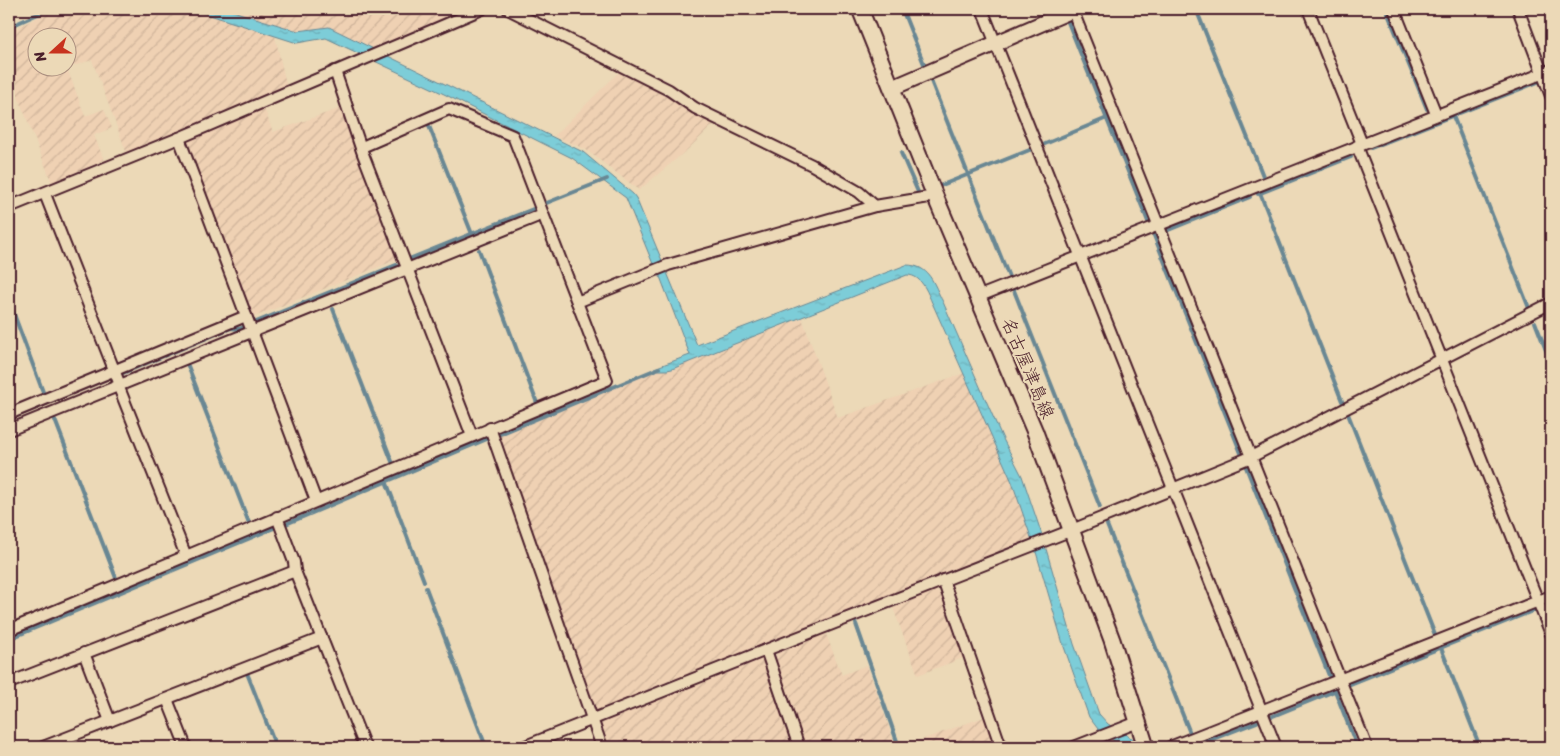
<svg xmlns="http://www.w3.org/2000/svg" width="1560" height="756" font-family="Sriracha,'Klee One',sans-serif">
<style>
.industrial{fill:url(#industrial-furrows);fill-rule:evenodd}
.water{fill:url(#water-ripples);stroke:#698793}
.lines{fill:none;stroke-linecap:round;stroke-linejoin:round}
.stream{stroke:#698793;stroke-width:4}
.street-casing{stroke:#4a1f2b;stroke-width:14}
.secondary-casing{stroke:#4a1f2b;stroke-width:18}
.primary-casing{stroke:#4a1f2b;stroke-width:19}
.street{stroke:#ecd9b7;stroke-width:10}
.secondary{stroke:#ecd9b7;stroke-width:14}
.primary{stroke:#ecd9b7;stroke-width:15}
.labels{text-anchor:middle;dominant-baseline:central;stroke-width:4.5;stroke-linejoin:round;paint-order:stroke}
.street-label{font-size:18px;fill:#4a1f2b;stroke:#ecd9b7}
</style>
<defs>
<pattern id="industrial-furrows" width="10" height="10" patternUnits="userSpaceOnUse" patternTransform="scale(1.25)"><rect width="10" height="10" fill="#efd1b3"/><path d="M-1 1l2-2M0 10L10 0M9 11l2-2" fill="none" stroke="#ceb39a"/></pattern>
<pattern id="water-ripples" width="26" height="14" patternUnits="userSpaceOnUse" patternTransform="scale(1.25)"><rect width="26" height="14" fill="#7dcdd8"/><path d="M2 4q2-2 4 0t4 0M15 11q2-2 4 0t4 0" fill="none" stroke="#6eb0ba"/></pattern>
</defs>
<rect width="100%" height="100%" fill="#ecd9b7"/>
<filter id="ink" filterUnits="userSpaceOnUse"><feTurbulence type="fractalNoise" baseFrequency=".02" numOctaves="2"/><feDisplacementMap in="SourceGraphic" scale="10" xChannelSelector="R" yChannelSelector="G"/><feConvolveMatrix kernelMatrix="1 2 1 2 8 2 1 2 1" color-interpolation-filters="sRGB"/></filter>
<g filter="url(#ink)">
<!-- industrial -->
<g class="industrial">
<path d="M54 9H191L275 36 287 88 127 154 92 60 67 68 85 116 104 109 112 128 94 135 104 160 52 183 9 74V32ZM38 38H68V68H38Z"/>
<path d="M226 9H471L376 49 329 27 298 31Z"/>
<path d="M620 71 670 95 694 113 705 119 712 120 715 123 687 150 639 190 585 149 554 136Z"/>
<path d="M263 105 273 132 341 108 396 260 249 319 184 146 186 137Z"/>
<path d="M802 318 838 418 964 373 1012 482 1031 539 595 711 497 436 655 370H667L672 369Z"/>
<path d="M935 591 941 593 963 658 918 675 893 608Z"/>
<path d="M826 634 842 675 867 665 896 747H804L775 661 777 653Z"/>
<path d="M765 658 795 747H607L599 724Z"/>
<path d="M984 717 994 747H902Z"/>
</g>
<!-- water -->
<path class="water" d="M191 9H226L298 31 329 27 583 152 633 194 636 198 697 345 906 265C930 265 933 283 943 302L1002 437 1022 476 1041 532 1074 644 1099 714 1108 724 1133 739 1136 747H1122L1098 729 1089 717 1063 644 1036 552 1012 482 934 307C928 295 923 275 907 275L672 369 667 370H655L654 368 690 355 659 274 653 264 626 198 572 158 444 94 326 38 297 43Z"/>
<g class="lines">
<!-- stream -->
<g class="stream">
<path d="M902 9 924 64"/>
<path d="M1196 9 1263 176"/>
<path d="M1386 9 1427 109"/>
<path d="M1068 22 1149 224"/>
<path d="M9 27 49 9"/>
<path d="M931 81 1009 277"/>
<path d="M1453 116 1529 308"/>
<path d="M429 126 472 234"/>
<path d="M1045 144 1107 118"/>
<path d="M1371 148 1538 82"/>
<path d="M901 153 918 192"/>
<path d="M942 185 1032 149"/>
<path d="M1260 193 1342 401"/>
<path d="M1258 194 1351 157"/>
<path d="M544 204 607 179"/>
<path d="M1166 231 1250 197"/>
<path d="M1153 233 1241 453"/>
<path d="M479 250 537 403"/>
<path d="M409 259 533 209"/>
<path d="M1013 288 1100 507"/>
<path d="M9 301 43 392"/>
<path d="M333 309 393 464"/>
<path d="M1535 322 1551 363"/>
<path d="M188 366 249 523"/>
<path d="M123 373 231 328 239 329 396 265"/>
<path d="M1551 404V406"/>
<path d="M1348 414 1435 635"/>
<path d="M9 419 109 378"/>
<path d="M55 420 116 578"/>
<path d="M500 434 659 368"/>
<path d="M1246 467 1330 678"/>
<path d="M386 481 424 581"/>
<path d="M286 524 487 439"/>
<path d="M1107 525 1190 733"/>
<path d="M426 588 486 747"/>
<path d="M1547 605 1551 604"/>
<path d="M856 624 899 747"/>
<path d="M9 639 274 528"/>
<path d="M1441 648 1480 747"/>
<path d="M247 673 276 747"/>
<path d="M1348 685 1535 610"/>
<path d="M1334 688 1357 747"/>
<path d="M1273 716 1337 690"/>
<path d="M1195 746 1257 722"/>
</g>
<defs>
<g id="street">
<path d="M508 9 669 90 695 108 812 165 859 192 875 206 935 196"/>
<path d="M982 9 1276 747"/>
<path d="M1072 9 1367 747"/>
<path d="M1308 9 1362 144"/>
<path d="M1394 9 1436 114"/>
<path d="M1518 9 1551 96"/>
<path d="M335 71 363 154 472 436"/>
<path d="M179 138 316 501"/>
<path d="M1357 146 1551 634"/>
<path d="M362 147 449 109 513 136 543 214"/>
<path d="M45 194 120 385"/>
<path d="M9 207 179 138 482 9"/>
<path d="M977 297 1551 70"/>
<path d="M118 385 186 556"/>
<path d="M9 414 246 316"/>
<path d="M490 428 602 747"/>
<path d="M9 430 543 214 577 302"/>
<path d="M277 517 294 562 295 571"/>
<path d="M943 580 1001 747"/>
<path d="M9 630 607 380 577 302 668 265 875 206"/>
<path d="M766 650 799 747"/>
<path d="M84 653 110 721"/>
<path d="M9 683 295 571 365 747"/>
<path d="M167 699 186 747"/>
<path d="M43 747 322 638"/>
<path d="M523 747 766 650 1072 530 1251 457 1551 303"/>
<path d="M1074 747 1138 722"/>
<path d="M1170 747 1551 596"/>
</g>
<path id="secondary" d="M892 88 1073 10"/>
<path id="primary" d="M860 9 935 196 1035 432 1112 640 1146 747"/>
</defs>
<!-- street casing -->
<use href="#street" class="street-casing"/>
<!-- secondary casing -->
<use href="#secondary" class="secondary-casing"/>
<!-- primary casing -->
<use href="#primary" class="primary-casing"/>
<!-- street -->
<use href="#street" class="street"/>
<!-- secondary -->
<use href="#secondary" class="secondary"/>
<!-- primary -->
<use href="#primary" class="primary"/>
</g>
</g>
<g class="labels">
<!-- street labels -->
<g class="street-label">
<text transform="translate(1028 368) rotate(67)">名古屋津島線</text>
</g>
</g>
<!-- margin -->
<rect width="1560" height="756" fill="none" stroke="#ecd9b7" stroke-width="30"/>
<rect x="15" y="15" width="1530" height="726" fill="none" stroke="#4a1f2b" stroke-width="2" filter="url(#ink)"/>
<!-- north arrow -->
<g transform="translate(52 52) rotate(249)"><circle r="24" fill="#ecd9b7" stroke="#ab8f7f"/>
<path d="M0-4L9 19L0 12L-9 19Z" fill="#c8321e"/>
<text y="-8" font-size="14" font-weight="bold" text-anchor="middle" fill="#4a1f2b">N</text>
</g>
</svg>
